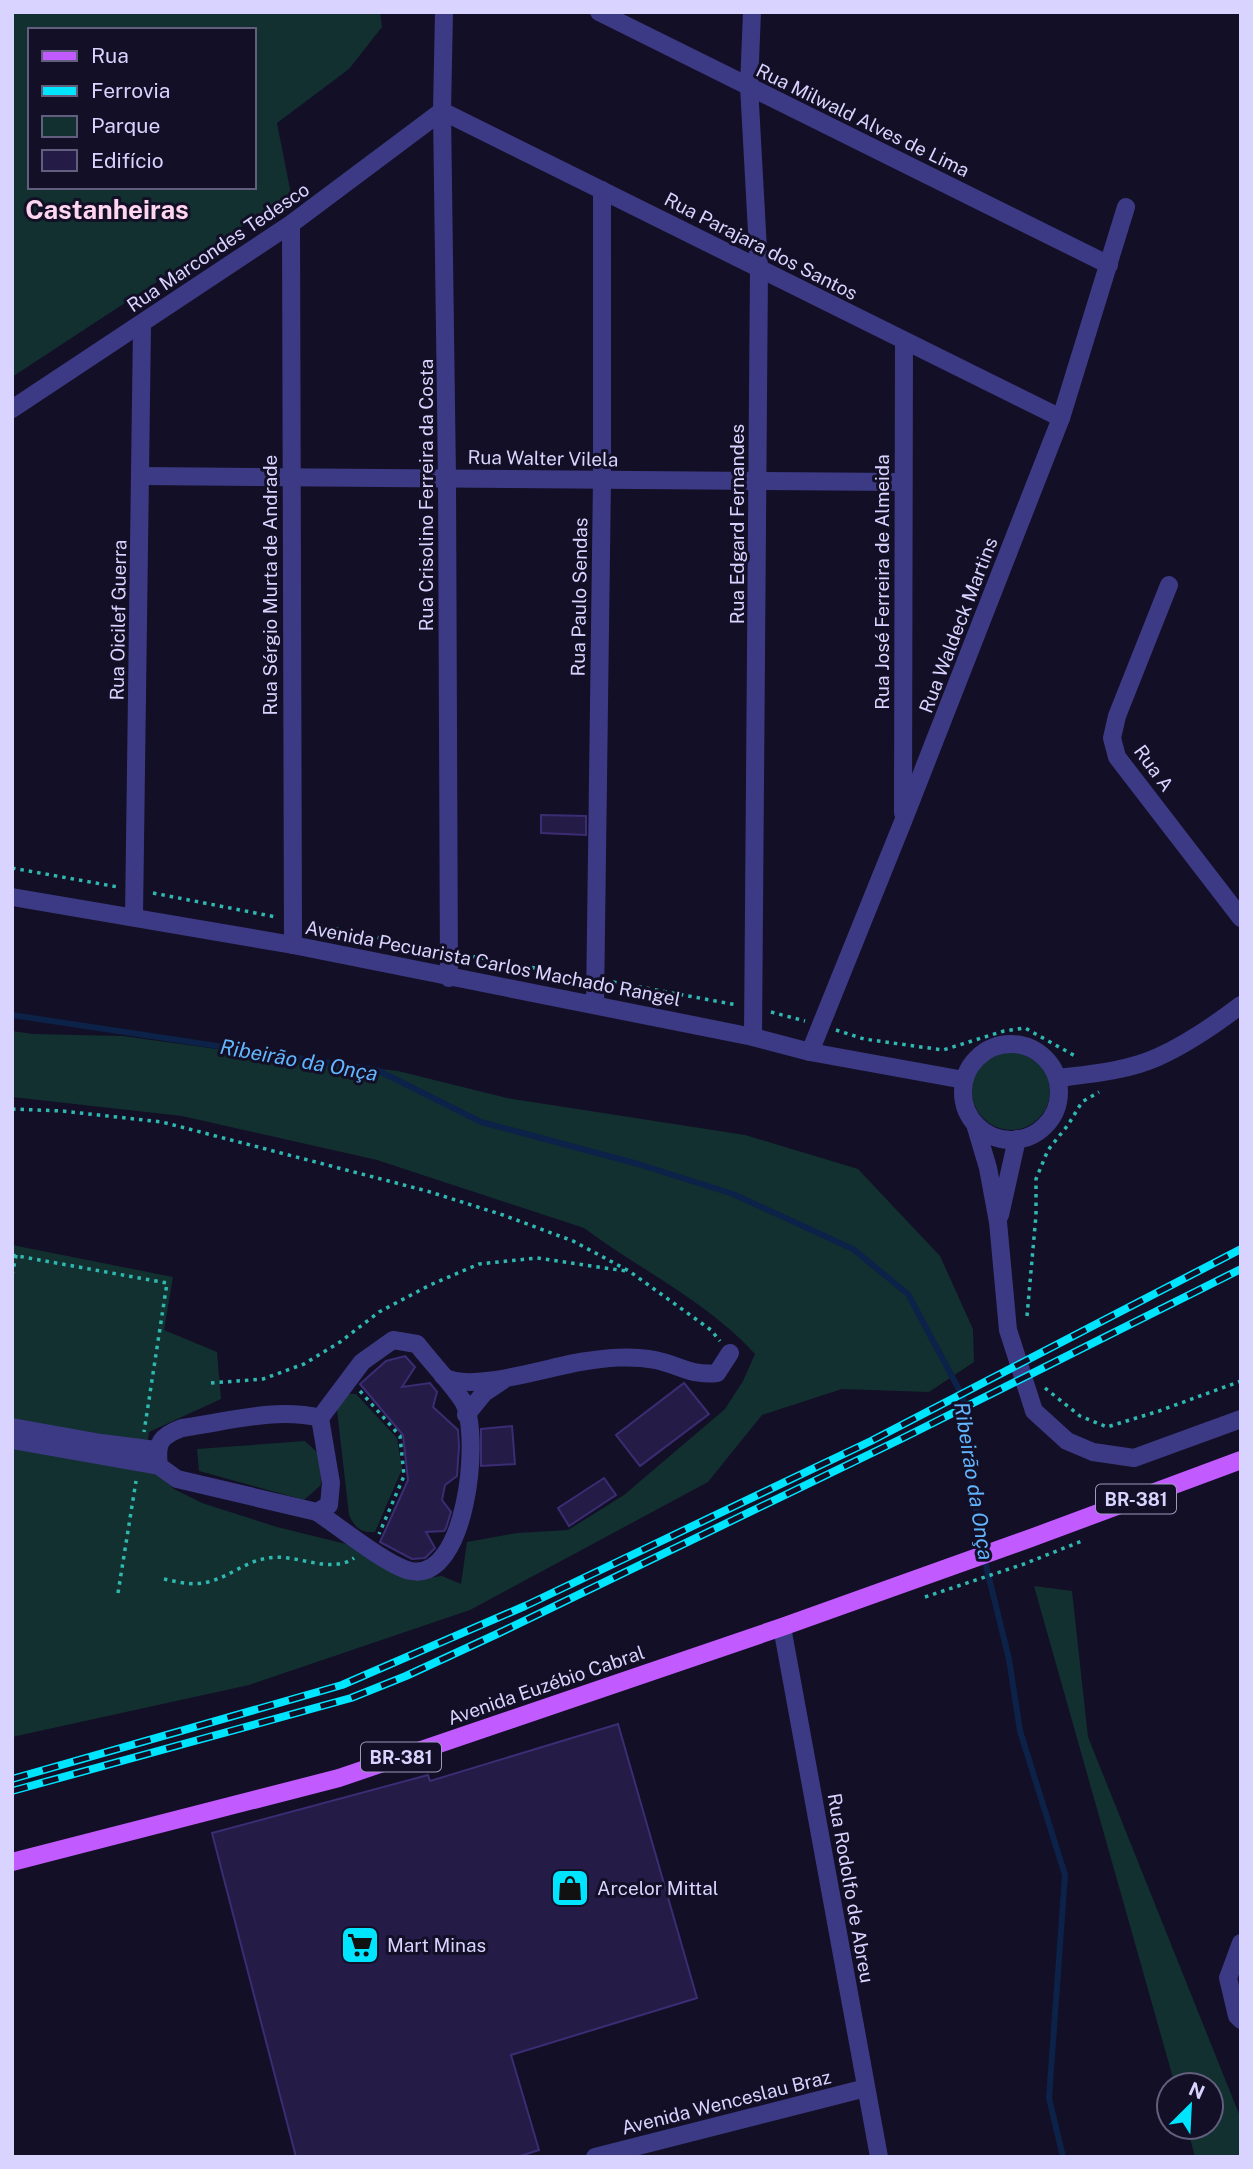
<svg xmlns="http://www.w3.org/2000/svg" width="1253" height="2169" font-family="'Public Sans',sans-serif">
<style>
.green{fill:#12302f;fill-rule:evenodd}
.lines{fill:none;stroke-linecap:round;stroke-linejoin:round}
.stream{stroke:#0c2248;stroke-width:6}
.building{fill:#241b47;stroke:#3b2d73;stroke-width:2}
.path{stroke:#2fb8b0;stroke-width:3.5;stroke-dasharray:3.5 5;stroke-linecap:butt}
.minor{stroke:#3d3a85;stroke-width:18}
.major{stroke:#c25bff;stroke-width:18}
.rail-casing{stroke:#00e5ff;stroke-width:8}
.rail{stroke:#130f26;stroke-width:5;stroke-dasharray:16;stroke-linecap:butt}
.labels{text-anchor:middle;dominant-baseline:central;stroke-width:6;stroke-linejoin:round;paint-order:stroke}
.shield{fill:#130f26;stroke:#9e99be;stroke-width:2}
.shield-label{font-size:18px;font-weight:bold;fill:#d9d4ff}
.street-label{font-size:19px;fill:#d9d4ff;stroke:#130f26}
.poi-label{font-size:19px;fill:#d9d4ff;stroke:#130f26;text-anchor:start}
.water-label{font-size:21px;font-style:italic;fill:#62b6ff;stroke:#130f26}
.district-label{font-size:26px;font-weight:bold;fill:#ffd6f0;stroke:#130f26}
</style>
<rect width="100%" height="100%" fill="#130f26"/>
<!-- green -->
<g class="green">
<path d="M12 12H380L382 27 349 69 277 123 291 194 12 377ZM30 30H254V187H30Z"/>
<path d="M12 1031 33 1034 123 1036 282 1058 398 1071 507 1098 745 1135 858 1169 940 1256 973 1329 974 1362 929 1392 842 1389 762 1415 708 1482 470 1610 249 1685 12 1737V1245L173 1277 164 1330 217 1352 221 1399 149 1432 144 1466 155 1471 174 1489 202 1503 277 1527 350 1545 383 1568 418 1579 442 1576 461 1584 467 1542 517 1533 568 1530 624 1495 725 1409 743 1381 755 1354C707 1301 640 1270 584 1228L377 1160 182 1116 12 1097Z"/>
<circle cx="1011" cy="1091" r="39"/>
<path d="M346 1394H356L397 1438 402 1469 375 1532C361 1533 355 1528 349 1515L337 1410 339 1399Z"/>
<path d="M305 1441 320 1455 321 1485 304 1500 199 1471 197 1449Z"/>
<path d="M1034 1586 1072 1591 1088 1737 1241 2119V2157H1195L1187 2127H1211V2085H1175Z"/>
</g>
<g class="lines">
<!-- stream -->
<path class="stream" d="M12 1015 377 1070 481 1122 638 1164 733 1194 853 1249 908 1294 963 1397 969 1467 987 1570 1009 1659 1020 1731 1065 1875 1049 2098 1063 2157"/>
</g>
<!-- building -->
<g class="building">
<path d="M541 815 586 816V835L541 833Z"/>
<path d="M405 1356 415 1367 402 1387 430 1383 437 1392 433 1407 458 1430 459 1446 457 1476 445 1485 442 1500 451 1512 446 1528 444 1531 426 1532 435 1548 425 1558 412 1559 380 1542 408 1480 403 1435 360 1384 386 1361Z"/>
<path d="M684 1383 709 1414 640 1466 616 1435Z"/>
<path d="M512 1426 515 1464 481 1466V1429Z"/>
<path d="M604 1478 616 1495 569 1526 558 1508Z"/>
<path d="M618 1724 697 1998 511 2055 539 2150 517 2157H296L212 1833 428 1775 430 1781Z"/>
</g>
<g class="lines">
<!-- path -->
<g class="path">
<path d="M12 868 118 887"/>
<path d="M153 893 276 917"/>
<path d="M311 924 430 948"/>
<path d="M465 955 578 976"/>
<path d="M613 982 737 1005"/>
<path d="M771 1012 805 1021"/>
<path d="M836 1030 864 1039 943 1050 1004 1031 1025 1028 1077 1057"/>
<path d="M12 1109 62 1111 162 1122 427 1191 503 1215 573 1241 629 1271 711 1330 720 1341"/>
<path d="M12 1255 167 1283 144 1432"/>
<path d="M12 1275 17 1251"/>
<path d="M1027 1316 1036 1215V1179L1048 1150 1068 1125 1082 1102 1099 1092"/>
<path d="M211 1383 263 1379 304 1364 340 1342 379 1312 430 1285 479 1264 537 1258 626 1271"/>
<path d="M1045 1388 1080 1416 1107 1427 1159 1411 1241 1381"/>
<path d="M360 1391 400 1436 404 1476 379 1534"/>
<path d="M164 1579C178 1582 193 1586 208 1582 229 1577 246 1561 268 1558 296 1553 330 1575 354 1558"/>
<path d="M118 1593 136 1481"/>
<path d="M925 1597 1024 1564 1082 1541"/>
</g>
<!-- minor -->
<g class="minor">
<path d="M444 12 442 111 447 478 449 978"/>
<path d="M599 12 1109 265"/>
<path d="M752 12 749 86 759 268 753 1037"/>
<path d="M291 224 293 945"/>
<path d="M12 409 291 224 442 111 1061 418"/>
<path d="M141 476 903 482"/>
<path d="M1169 585 1117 716 1112 738 1117 757 1241 918"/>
<path d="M903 813 904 341"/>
<path d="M12 897 293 945 753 1037 810 1052 964 1080"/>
<path d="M134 917 142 325"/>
<path d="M595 1005 602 479V190"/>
<circle cx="1011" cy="1092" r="48"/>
<path d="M810 1052 902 824 1061 418 1126 207"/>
<path d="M1058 1078C1091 1074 1127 1071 1158 1057 1187 1044 1216 1024 1241 1005"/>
<path d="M975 1124 988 1168 998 1222 1008 1330 1034 1411 1067 1441 1093 1452 1134 1458 1241 1419"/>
<path d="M1000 1215 1017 1139"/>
<path d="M443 1376C467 1394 549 1367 580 1362 605 1358 630 1355 655 1360 680 1365 690 1376 717 1373L730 1353"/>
<path d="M466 1415 484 1393 502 1381"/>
<path d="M12 1427 101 1443 156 1450"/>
<path d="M12 1440 159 1466 177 1479 317 1512 329 1505 331 1483 320 1418C276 1407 226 1422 182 1428 160 1436 156 1443 159 1466"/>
<path d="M317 1512C338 1526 389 1567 411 1571 466 1582 481 1438 464 1403 455 1387 429 1360 417 1344L393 1340 362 1362 320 1418"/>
<path d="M782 1627 879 2157"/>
<path d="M1241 1943 1228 1978 1237 2016 1241 2020"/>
<path d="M595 2157 866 2088"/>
</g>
<!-- major -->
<path class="major" d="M12 1862 339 1778 782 1627 1031 1538 1241 1460"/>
<defs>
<g id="rail">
<path d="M12 1779 342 1685 525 1606 871 1441 1241 1249"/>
<path d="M12 1791 351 1698 406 1676 497 1634 901 1439 1241 1269"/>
</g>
</defs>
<!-- rail casing -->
<use href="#rail" class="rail-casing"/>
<!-- rail -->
<use href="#rail" class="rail"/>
</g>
<!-- icons -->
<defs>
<symbol id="shop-square" viewBox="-11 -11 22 22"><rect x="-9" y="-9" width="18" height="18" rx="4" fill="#00e5ff" stroke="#130f26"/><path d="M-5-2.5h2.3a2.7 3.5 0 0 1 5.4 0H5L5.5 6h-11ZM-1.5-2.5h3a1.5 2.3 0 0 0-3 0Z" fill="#111"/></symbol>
<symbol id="supermarket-square" viewBox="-11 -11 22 22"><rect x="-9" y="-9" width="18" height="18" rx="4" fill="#00e5ff" stroke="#130f26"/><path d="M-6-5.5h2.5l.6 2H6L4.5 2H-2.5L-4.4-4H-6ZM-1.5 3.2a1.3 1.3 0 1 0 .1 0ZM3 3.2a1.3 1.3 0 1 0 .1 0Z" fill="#111"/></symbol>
</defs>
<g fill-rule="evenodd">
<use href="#shop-square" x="548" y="1866" width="44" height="44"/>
<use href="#supermarket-square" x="338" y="1923" width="44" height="44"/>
</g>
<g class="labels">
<!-- shield labels -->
<g class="shield">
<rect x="1096" y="1484.5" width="80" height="29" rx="5"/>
<rect x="361" y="1742.5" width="80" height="29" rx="5"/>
</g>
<g class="shield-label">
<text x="1136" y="1499">BR-381</text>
<text x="401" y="1757">BR-381</text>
</g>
<!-- street labels -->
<g class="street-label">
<text transform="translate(863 120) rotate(26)">Rua Milwald Alves de Lima</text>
<text transform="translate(761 246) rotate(27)">Rua Parajara dos Santos</text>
<text transform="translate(218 247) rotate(-34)">Rua Marcondes Tedesco</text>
<text transform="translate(543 458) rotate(1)">Rua Walter Vilela</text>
<text transform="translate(426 495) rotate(-90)">Rua Crisolino Ferreira da Costa</text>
<text transform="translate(737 524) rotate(-90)">Rua Edgard Fernandes</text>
<text transform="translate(882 582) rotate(-90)">Rua José Ferreira de Almeida</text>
<text transform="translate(270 585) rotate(-90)">Rua Sérgio Murta de Andrade</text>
<text transform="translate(579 597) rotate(-89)">Rua Paulo Sendas</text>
<text transform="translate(118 620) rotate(-89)">Rua Oicilef Guerra</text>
<text transform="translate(958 625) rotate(-69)">Rua Waldeck Martins</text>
<text transform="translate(1154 768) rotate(54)">Rua A</text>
<text transform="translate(493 963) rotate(11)">Avenida Pecuarista Carlos Machado Rangel</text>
<text transform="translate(546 1685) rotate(-19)">Avenida Euzébio Cabral</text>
<text transform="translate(851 1888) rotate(80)">Rua Rodolfo de Abreu</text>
<text transform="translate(726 2102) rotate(-14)">Avenida Wenceslau Braz</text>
</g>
<!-- poi labels -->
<g class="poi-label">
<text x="597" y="1888">Arcelor Mittal</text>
<text x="387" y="1945">Mart Minas</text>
</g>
<!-- water labels -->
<g class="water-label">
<text transform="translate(299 1060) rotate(10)">Ribeirão da Onça</text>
<text transform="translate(974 1481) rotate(81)">Ribeirão da Onça</text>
</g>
<!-- district labels -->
<g class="district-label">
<text x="107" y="209">Castanheiras</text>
</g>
</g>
<!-- border -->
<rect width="1253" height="2169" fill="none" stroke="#d9d4ff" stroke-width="28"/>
<!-- legend -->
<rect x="28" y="28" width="228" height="161" fill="#130f26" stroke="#625e7d" stroke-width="2"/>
<rect x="42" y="51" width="35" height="10" fill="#c25bff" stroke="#625e7d" stroke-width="2"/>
<text x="91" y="63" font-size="21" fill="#d9d4ff">Rua</text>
<rect x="42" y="86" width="35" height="10" fill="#00e5ff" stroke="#625e7d" stroke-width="2"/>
<text x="91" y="98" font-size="21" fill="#d9d4ff">Ferrovia</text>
<rect x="42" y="116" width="35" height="21" fill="#12302f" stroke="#625e7d" stroke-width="2"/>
<text x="91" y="133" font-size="21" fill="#d9d4ff">Parque</text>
<rect x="42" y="150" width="35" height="21" fill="#241b47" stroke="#625e7d" stroke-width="2"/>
<text x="91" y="168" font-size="21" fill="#d9d4ff">Edifício</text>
<!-- north arrow -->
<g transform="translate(1190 2106) rotate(24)"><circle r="33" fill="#130f26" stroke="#625e7d" stroke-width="2"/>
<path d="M0-5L12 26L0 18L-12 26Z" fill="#00e5ff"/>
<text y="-10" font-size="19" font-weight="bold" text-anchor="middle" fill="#d9d4ff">N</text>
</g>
</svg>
